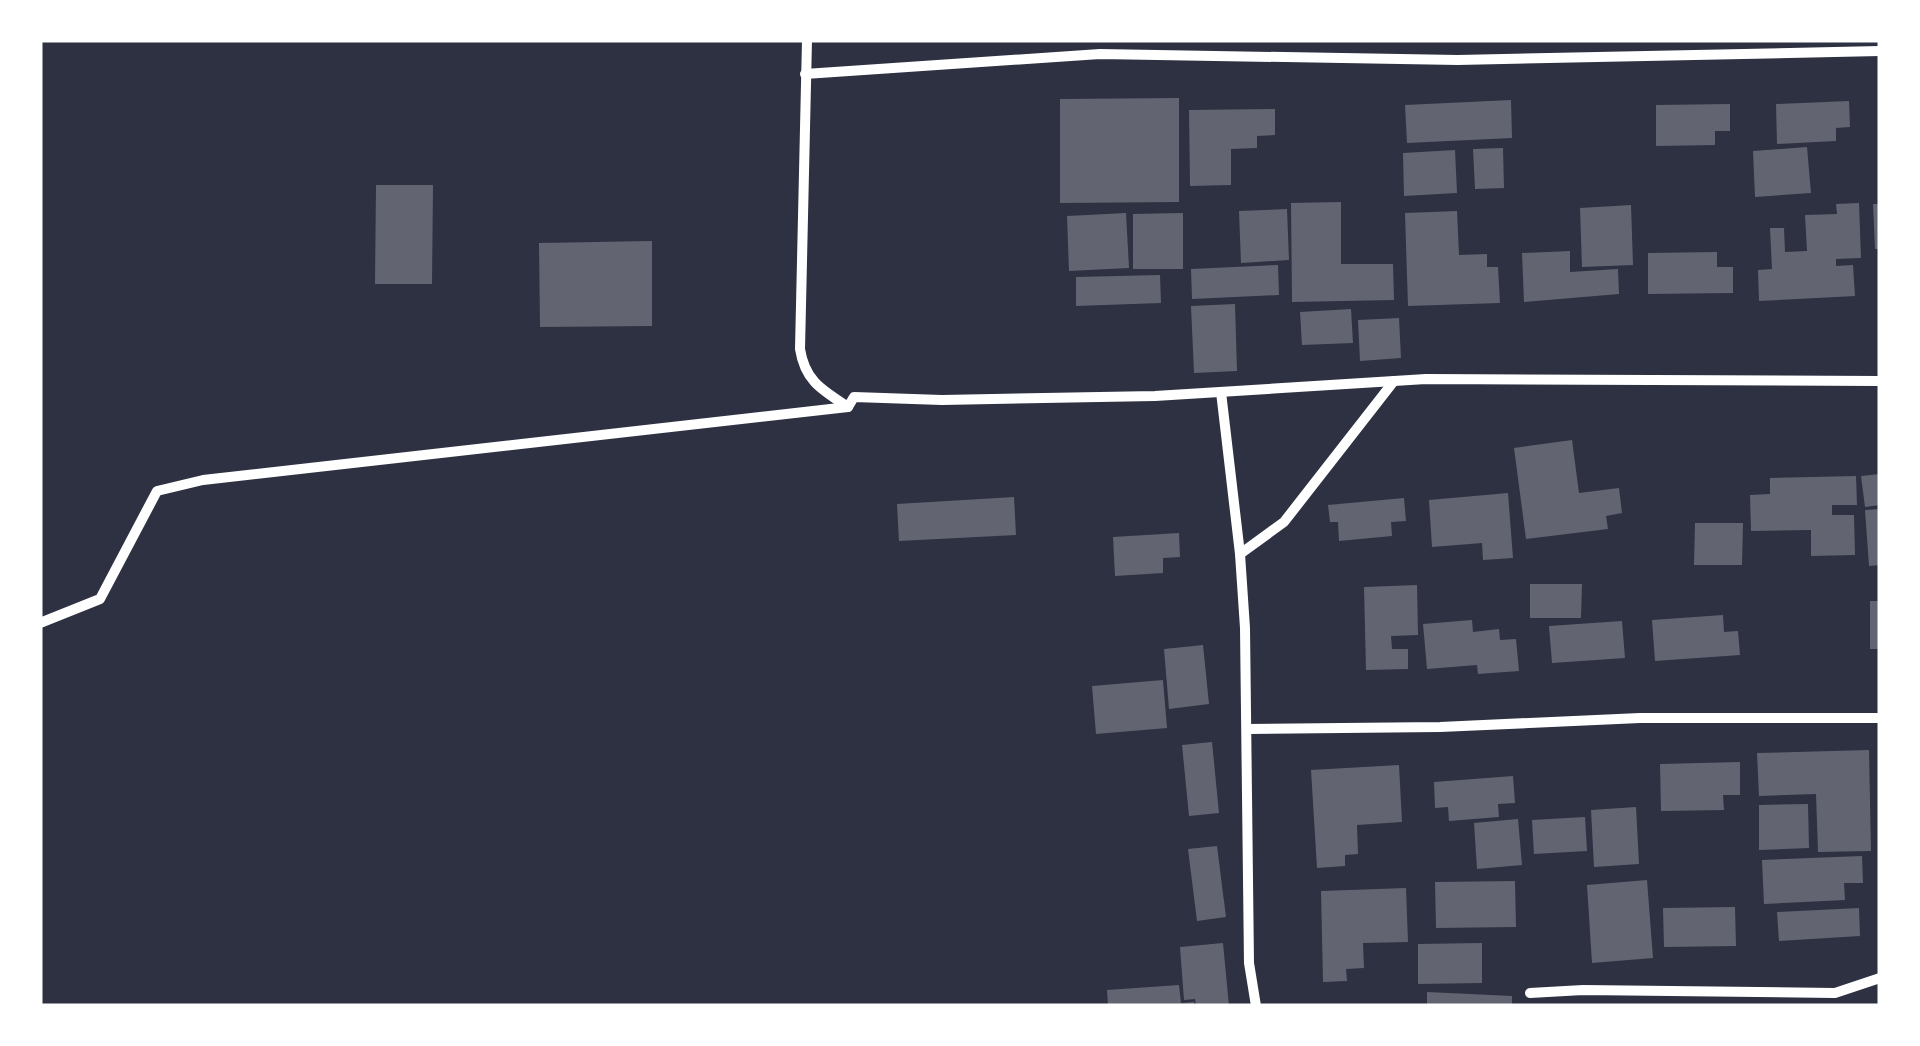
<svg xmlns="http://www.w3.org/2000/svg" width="1920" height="1046" font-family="'Source Sans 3',sans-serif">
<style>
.building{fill:#626471}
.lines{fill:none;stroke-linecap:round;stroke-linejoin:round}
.minor{stroke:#fff;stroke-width:10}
</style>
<rect width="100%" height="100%" fill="#2d3142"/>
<!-- building -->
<g class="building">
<path d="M1179 98V202L1060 203V99Z"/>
<path d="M1511 100 1512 138 1407 143 1405 105Z"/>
<path d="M1849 101 1850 127 1836 128V141L1777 144 1776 104Z"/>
<path d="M1730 104V131H1715V145L1656 146V105Z"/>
<path d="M1275 109V135L1257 136V148L1231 149V185L1190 186 1189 110Z"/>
<path d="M1807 147 1811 193 1755 197 1753 151Z"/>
<path d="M1503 148 1504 188 1475 189 1473 149Z"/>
<path d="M1455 150 1457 193 1404 196 1403 153Z"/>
<path d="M376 185H433L432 284H375Z"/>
<path d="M1341 202V264H1393L1394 300 1292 302 1291 203Z"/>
<path d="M1859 203 1861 258 1836 259V266L1853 265 1855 296 1759 301 1758 270 1772 269 1770 228H1784L1785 252 1807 251 1805 215 1837 214 1836 204Z"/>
<path d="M1873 204H1880V249H1875Z"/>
<path d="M1631 205 1633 265 1582 267 1580 208Z"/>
<path d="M1287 209 1289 260 1241 263 1239 211Z"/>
<path d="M1457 211 1459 255 1487 254V267H1498L1500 303 1408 306 1405 213Z"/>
<path d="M1126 213 1129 268 1069 271 1067 216Z"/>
<path d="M1183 213V269H1133V214Z"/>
<path d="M652 241V326L540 327 539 243Z"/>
<path d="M1570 251V272L1618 269 1619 294 1524 302 1522 253Z"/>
<path d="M1717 252V267H1733V293L1648 294V253Z"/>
<path d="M1278 265 1279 295 1192 299 1191 269Z"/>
<path d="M1160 275 1161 303 1076 306V277Z"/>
<path d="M1235 304 1237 371 1194 373 1191 306Z"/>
<path d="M1351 309 1353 343 1302 345 1300 312Z"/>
<path d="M1399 318 1401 358 1360 361 1358 320Z"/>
<path d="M1572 440 1579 493 1619 488 1622 513 1606 516 1608 529 1526 539 1514 448Z"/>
<path d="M1880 474V505L1865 507 1861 476Z"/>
<path d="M1856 476 1857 505H1832V515H1854L1855 555 1811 556V530L1751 531 1750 495 1770 494V478Z"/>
<path d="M1508 493 1513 558 1483 560 1482 543 1432 547 1429 500Z"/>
<path d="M1014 497 1016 535 899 541 897 504Z"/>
<path d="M1404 498 1406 521 1391 522 1392 536 1339 541 1338 522H1330L1328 505Z"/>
<path d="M1880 509V565L1869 566 1865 510Z"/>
<path d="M1695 523H1743L1742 565H1694Z"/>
<path d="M1179 533 1180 557 1163 558V573L1115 576 1113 537Z"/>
<path d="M1530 584H1582L1581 618H1530Z"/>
<path d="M1417 585 1418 635 1391 636 1392 649H1408V669L1366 670 1364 587Z"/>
<rect x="1870" y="601" width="10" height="48"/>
<path d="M1723 615 1724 632 1738 631 1740 655 1655 661 1652 620Z"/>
<path d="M1472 620 1473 632 1499 629 1500 640 1516 639 1519 671 1478 674 1477 665 1427 669 1423 624Z"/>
<path d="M1622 621 1625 658 1552 663 1549 626Z"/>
<path d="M1203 645 1209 704 1169 709 1164 649Z"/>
<path d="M1163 680 1167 728 1096 734 1092 686Z"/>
<path d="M1212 742 1219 813 1189 816 1182 745Z"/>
<path d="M1869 750 1871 851 1818 852 1816 794 1759 796 1757 753Z"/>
<path d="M1740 762V795H1723L1724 810 1661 811 1660 764Z"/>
<path d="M1399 765 1402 822 1357 825 1358 854 1345 855V866L1317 868 1311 770Z"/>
<path d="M1513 776 1515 803 1498 804 1499 817 1449 821 1448 807 1435 808 1434 782Z"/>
<path d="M1808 804 1809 848 1759 850V805Z"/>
<path d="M1636 807 1639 864 1594 867 1591 810Z"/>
<path d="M1585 817 1587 851 1534 854 1532 820Z"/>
<path d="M1518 819 1522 865 1477 869 1474 823Z"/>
<path d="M1217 846 1226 917 1197 921 1188 849Z"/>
<path d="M1862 856 1863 883H1844L1845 900 1764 904 1762 860Z"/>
<path d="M1647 880 1653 958 1592 963 1587 885Z"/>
<path d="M1515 881 1516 927 1436 928 1435 882Z"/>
<path d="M1406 888 1408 942 1363 943 1364 968 1346 969 1347 981 1323 982 1321 891Z"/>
<path d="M1735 907 1736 946 1664 947 1663 908Z"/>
<path d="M1859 908 1860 936 1779 941 1777 912Z"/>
<path d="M1223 943 1229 1006H1196L1195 999 1184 1000 1180 947Z"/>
<path d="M1482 943V983L1418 984V944Z"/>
<path d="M1179 985 1181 1003 1194 1002V1006H1108L1107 990Z"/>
<path d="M1427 992 1512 996V1006H1427Z"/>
</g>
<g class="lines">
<!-- minor -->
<g class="minor">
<path d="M807 40 800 349C805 381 822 390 848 407L854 397 942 400 1155 396 1426 379 1880 381"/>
<path d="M805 74 1100 54 1458 60 1880 51"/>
<path d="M1221 392 1240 554 1245 628 1249 963 1256 1006"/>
<path d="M1240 554 1284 522 1394 381"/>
<path d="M40 623 100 599 157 491 203 480 848 407"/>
<path d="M1248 729 1440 727 1640 718H1880"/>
<path d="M1530 993 1583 990 1835 993 1880 978"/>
</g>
</g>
<!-- border -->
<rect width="1920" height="1046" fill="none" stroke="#ffffff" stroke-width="85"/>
</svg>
